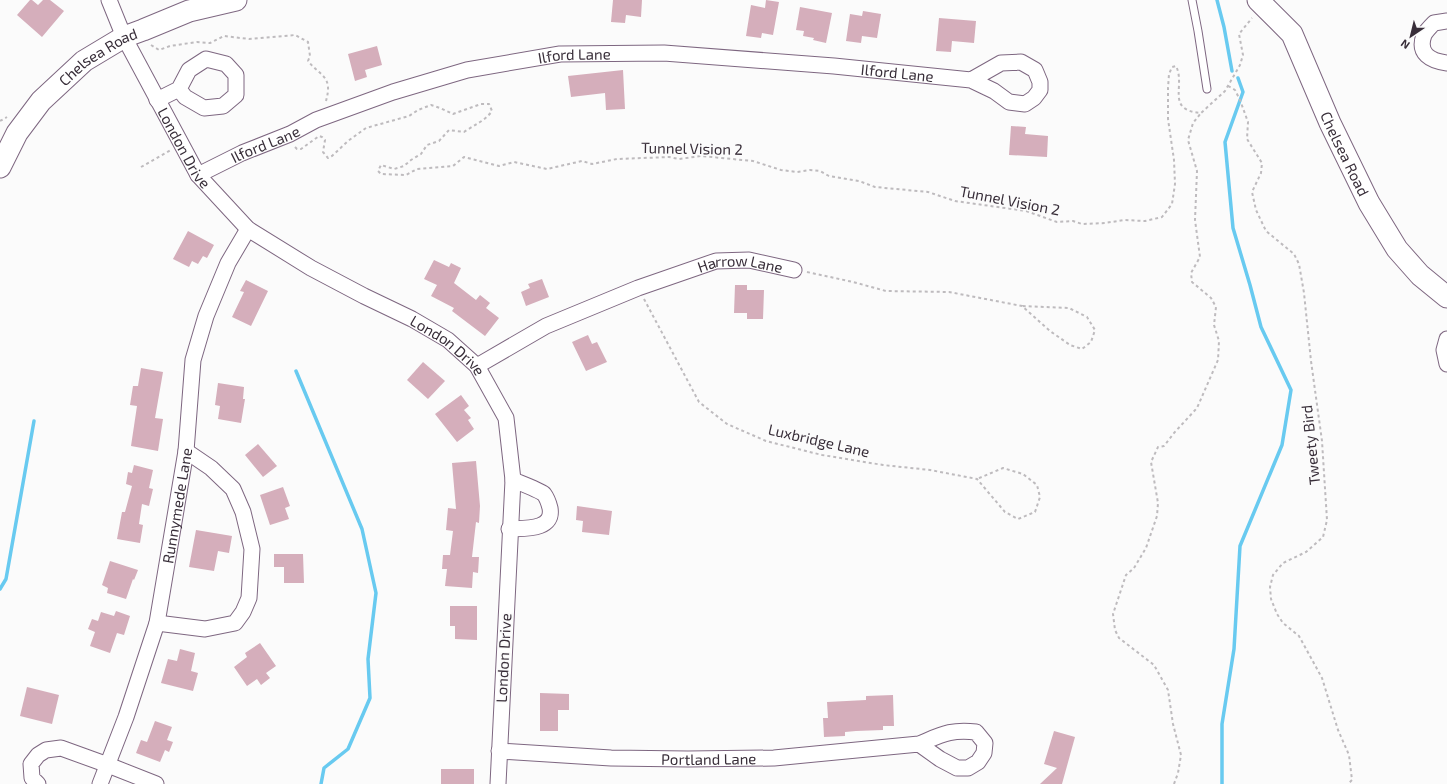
<svg xmlns="http://www.w3.org/2000/svg" width="1447" height="784" font-family="'Exo 2',sans-serif">
<style>
.lines{fill:none;stroke-linecap:round;stroke-linejoin:round}
.stream{stroke:#68caf0;stroke-width:3.5}
.building{fill:#d5aebb}
.lane-casing{stroke:#7e6781;stroke-width:9}
.street-casing{stroke:#7e6781;stroke-width:17}
.secondary-casing{stroke:#7e6781;stroke-width:23}
.path{stroke:#bebbbe;stroke-width:2;stroke-dasharray:3 3;stroke-linecap:butt}
.lane{stroke:#fff;stroke-width:7}
.street{stroke:#fff;stroke-width:15}
.secondary{stroke:#fff;stroke-width:21}
.labels{text-anchor:middle;dominant-baseline:central;stroke-width:3;stroke-linejoin:round;paint-order:stroke}
.street-label{font-size:15px;fill:#382e39;stroke:#fbfbfb}
</style>
<rect width="100%" height="100%" fill="#fbfbfb"/>
<g class="lines">
<!-- stream -->
<g class="stream">
<path d="M1217 0 1224 27 1232 71"/>
<path d="M296 371 362 529 376 593 368 659 370 698 348 749 324 768 321 784"/>
<path d="M0 589 6 579 34 421"/>
<path d="M1222 784V724L1234 649 1240 546 1282 445 1291 390 1261 327 1250 285 1233 228 1225 142 1243 92 1238 78"/>
</g>
</g>
<!-- building -->
<g class="building">
<path d="M30 0H32L38 5 43 0H50L64 11 42 37 17 15Z"/>
<path d="M613 0H642L641 17 626 15 625 23 611 22Z"/>
<path d="M766 0 779 2 773 35 762 33 761 38 746 36 751 5 765 8Z"/>
<path d="M800 7 832 13 826 43 813 40 814 38 803 36 804 31 796 30Z"/>
<path d="M863 11 881 14 877 38 862 36 861 43 846 41 850 14 862 16Z"/>
<path d="M939 18 976 21 974 43 952 41 951 52 936 51Z"/>
<path d="M377 46 382 65 365 70 367 77 355 81 348 54Z"/>
<path d="M623 70 625 109 606 110 605 93 571 97 568 76Z"/>
<path d="M1011 126 1026 127 1025 134 1048 136 1047 157 1009 155Z"/>
<path d="M188 231 214 245 207 258 203 256 198 264 192 261 189 267 173 259Z"/>
<path d="M434 260 449 267 451 263 461 268 454 283 476 300 480 295 490 303 486 308 499 318 485 336 452 311 454 308 431 296 437 285 424 279Z"/>
<path d="M542 279 549 297 526 306 521 292 530 288 528 284Z"/>
<path d="M246 280 268 291 251 326 232 317 244 292 240 291Z"/>
<path d="M735 285H747V290H764L763 319H747V313H734Z"/>
<path d="M588 335 592 344 597 342 607 362 586 371 572 342Z"/>
<path d="M423 362 445 381 428 399 407 380Z"/>
<path d="M141 368 163 372 155 418 163 419 158 451 131 446 137 406 130 405 133 386H138Z"/>
<path d="M218 383 244 387 243 399H245L241 423 218 419 220 406 215 405Z"/>
<path d="M461 395 469 406 464 410 471 418 468 420 474 429 457 442 435 414Z"/>
<path d="M258 444 277 466 263 477 245 455Z"/>
<path d="M476 461 480 506 479 523 476 522 472 557H479L478 573 473 572 472 588 445 586 447 569H442L443 555H450L453 531 446 530 448 508 456 509 452 463Z"/>
<path d="M134 465 153 470 149 488 153 489 149 506 142 504 139 524 143 525 140 543 117 539 122 512H125L132 486 126 484 128 472 132 473Z"/>
<path d="M283 487 290 506 285 508 289 519 270 525 260 495Z"/>
<path d="M577 506 612 511 609 535 582 532 583 521 576 520Z"/>
<path d="M196 530 232 536 229 553 218 551 214 571 189 567Z"/>
<path d="M274 554H303L304 583H284V567H274Z"/>
<path d="M110 561 138 570 134 580 133 579 126 599 107 593 108 588 102 585Z"/>
<path d="M450 606H477V640L455 639V626H450Z"/>
<path d="M116 611 130 616 124 635 117 633 110 653 90 646 95 632 88 629 92 619 98 621 101 612 114 616Z"/>
<path d="M260 643 276 666 266 673 270 678 261 685 257 679 247 686 234 667 247 657 245 653Z"/>
<path d="M180 649 195 653 191 671 198 673 193 691 161 683 168 659 177 661Z"/>
<path d="M27 687 59 695 52 724 20 716Z"/>
<path d="M540 693 569 694V710H558V731H540Z"/>
<path d="M893 695 894 726H883V730L856 731 845 732V736L824 737 823 718H828L827 702 866 700V696Z"/>
<path d="M155 721 172 727 167 740 173 742 169 752 165 750 160 762 136 753 141 740 147 742Z"/>
<path d="M1054 731 1075 737 1062 784H1040L1057 768 1044 764Z"/>
<rect x="441" y="769" width="33" height="15"/>
</g>
<g class="lines">
<defs>
<path id="lane" d="M1192 0 1198 31 1207 89"/>
<g id="street">
<path id="s1" d="M109 0 124 37 198 175 248 229 311 268 364 296 412 319 448 340 477 366 506 418 513 480 498 784"/>
<path d="M1447 21 1434 23C1431 26 1426 31 1424 35 1417 54 1431 61 1447 63"/>
<path d="M157 100 179 89 189 70 206 59 226 64 236 75V95L223 106 204 108 185 97 179 89"/>
<path id="s2" d="M198 175 242 153 290 134 316 120 393 92 467 70 560 54 664 53 834 66 971 80 994 91 1009 102 1025 104 1034 98 1040 90V82L1035 70 1021 62 1001 63 971 80"/>
<path d="M1447 339 1444 350 1447 364"/>
<path id="s3" d="M477 366 546 326 638 288 716 261 749 260 794 270"/>
<path d="M509 529C523 528 554 531 550 508 549 504 547 498 544 494 539 490 520 483 513 480"/>
<path d="M157 623 205 629 235 623 243 612 249 598 252 549 243 512 233 489 211 468 186 451"/>
<path id="s4" d="M499 751 611 758 688 759 774 758 919 744 940 759 957 768H968L978 762 984 753 985 743 976 732C950 729 941 735 919 744"/>
<path d="M38 784 32 778 31 764 38 755 46 750 61 748 108 765 156 784"/>
<path id="s5" d="M100 784 126 717 157 623 186 451 193 360 206 316 228 263 248 229"/>
</g>
<g id="secondary">
<path id="s6" d="M1258 0 1292 34 1330 123 1369 203 1397 249 1420 275 1447 297"/>
<path id="s7" d="M0 167 17 133 41 101 84 61 124 37 143 30 189 11 236 0"/>
</g>
</defs>
<!-- lane casing -->
<use href="#lane" class="lane-casing"/>
<!-- street casing -->
<use href="#street" class="street-casing"/>
<!-- secondary casing -->
<use href="#secondary" class="secondary-casing"/>
<!-- path -->
<g class="path">
<path d="M151 45 159 50 170 46 197 42 210 43 224 36 249 39 295 35 308 42 310 56 308 61C321 77 333 76 326 101"/>
<path d="M1228 86 1235 90 1240 100 1248 122 1247 139 1262 163 1261 173 1252 192 1256 210 1266 231 1294 254 1299 264 1304 293 1311 361 1322 441 1327 520 1323 537 1306 552 1283 563 1273 575 1270 587 1271 599 1277 614 1283 623 1299 636 1322 678 1338 730 1349 755 1352 780 1348 784"/>
<path d="M0 121 7 117"/>
<path d="M295 147 297 149H301L319 136 322 137 325 140 323 152 328 158 332 156 348 141 366 128 409 116 418 110 431 105 440 108 453 114 481 104H489L492 111C485 121 474 125 464 132L449 130 439 141 427 145 421 154 411 160 404 166 394 169 381 165 378 171 381 174 406 175 417 169 453 166 464 157 499 166 514 162 547 169 582 161 592 164 617 159 669 157 679 159 701 156 753 161 781 170 797 172 810 170 820 171 829 176 859 181 875 187 928 192 955 201 1026 211 1057 222 1073 221 1082 224 1105 223 1124 220 1145 221 1162 217 1172 204 1175 184 1174 160 1168 119V88L1169 74 1172 67 1176 66C1186 86 1165 110 1201 113L1225 91 1240 65 1243 55 1239 34 1252 18"/>
<path d="M141 167 171 150"/>
<path d="M807 272 853 282 886 291 949 292 1022 306 1050 331 1070 345 1082 349 1091 342 1095 330 1087 317 1069 308 1022 306"/>
<path d="M644 299 699 402 727 424 766 441 822 455 883 465 930 470 977 479 1005 512 1018 519 1035 512 1040 497 1037 485 1023 474 1003 468 977 479"/>
<path d="M1174 784 1178 773 1181 755 1173 724 1168 690 1154 665 1119 638 1115 630 1113 614 1126 575 1134 568 1146 548 1157 516 1158 503 1151 462 1158 447 1164 446 1174 433 1197 408 1218 360 1219 341 1214 325 1216 307 1211 298 1192 282 1191 273 1200 257 1195 220 1197 171 1188 140 1193 123 1201 113"/>
</g>
<!-- lane -->
<use href="#lane" class="lane"/>
<!-- street -->
<use href="#street" class="street"/>
<!-- secondary -->
<use href="#secondary" class="secondary"/>
</g>
<g class="labels">
<!-- street labels -->
<g class="street-label">
<text stroke="none"><textPath href="#s2" startOffset="398">Ilford Lane</textPath></text>
<text stroke="none"><textPath href="#s7" startOffset="151">Chelsea Road</textPath></text>
<text stroke="none"><textPath href="#s2" startOffset="722">Ilford Lane</textPath></text>
<text stroke="none"><textPath href="#s2" startOffset="74">Ilford Lane</textPath></text>
<text stroke="none"><textPath href="#s1" startOffset="166">London Drive</textPath></text>
<text transform="translate(692 148) rotate(1)">Tunnel Vision 2</text>
<text stroke="none"><textPath href="#s6" startOffset="179">Chelsea Road</textPath></text>
<text transform="translate(1010 200) rotate(11)">Tunnel Vision 2</text>
<text stroke="none"><textPath href="#s3" startOffset="286">Harrow Lane</textPath></text>
<text stroke="none"><textPath href="#s1" startOffset="502">London Drive</textPath></text>
<text transform="translate(819 440) rotate(13)">Luxbridge Lane</text>
<text transform="translate(1310 445) rotate(-96)">Tweety Bird</text>
<text stroke="none"><textPath href="#s5" startOffset="290">Runnymede Lane</textPath></text>
<text transform="translate(503 658) rotate(-87)">London Drive</text>
<text stroke="none"><textPath href="#s4" startOffset="210">Portland Lane</textPath></text>
</g>
</g>
<!-- north arrow -->
<g transform="translate(1411 36) rotate(215)" stroke="#fbfbfb" stroke-width="3" paint-order="stroke">
<path d="M0-3L7 15L0 10L-7 15Z" fill="#382e39"/>
<text y="-6" font-size="11" font-weight="bold" text-anchor="middle" fill="#382e39">N</text>
</g>
</svg>
